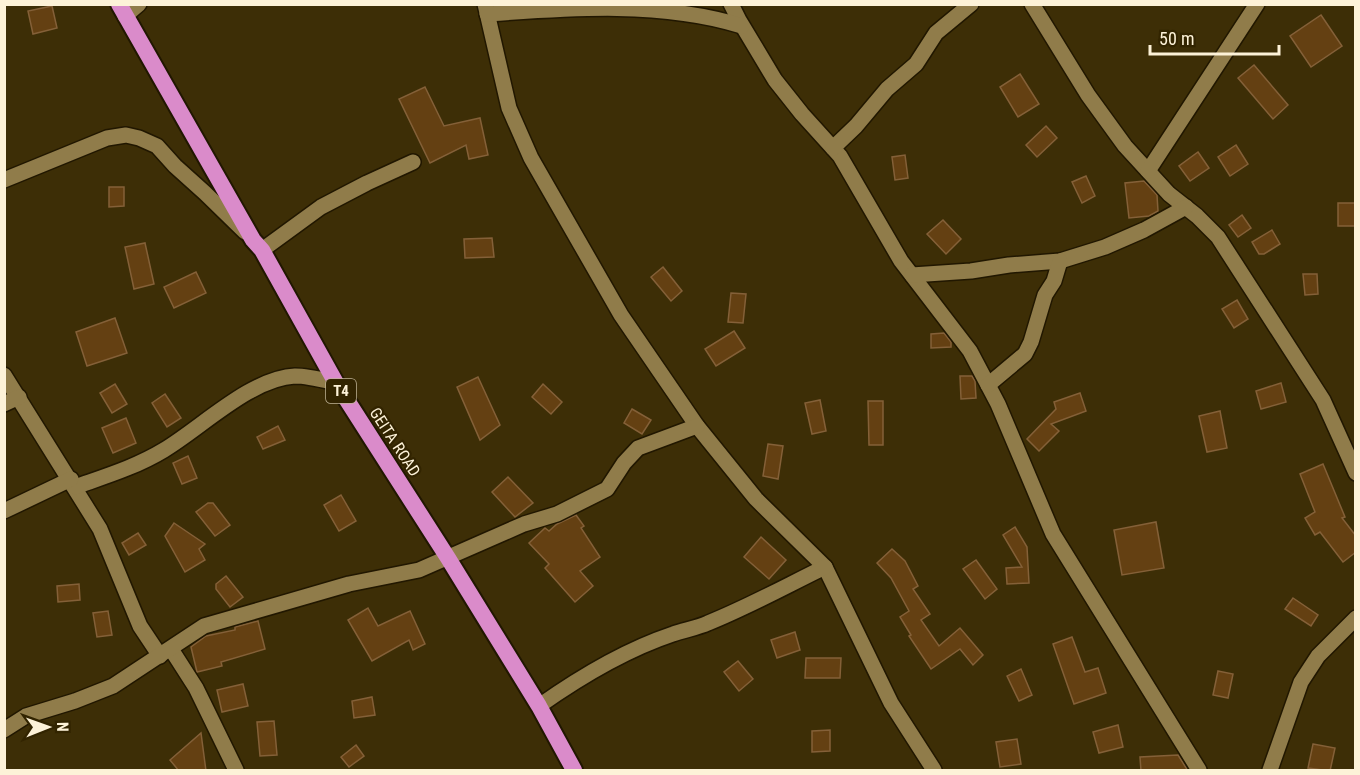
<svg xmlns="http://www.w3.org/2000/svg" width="1360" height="775" font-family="'Roboto Condensed',sans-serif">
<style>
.building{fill:#644012;stroke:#846038;stroke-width:1.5}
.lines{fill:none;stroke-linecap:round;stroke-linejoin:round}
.minor-casing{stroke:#211700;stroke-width:18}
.trunk-casing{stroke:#211700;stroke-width:20}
.minor{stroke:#907c4a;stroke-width:15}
.trunk{stroke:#da8bca;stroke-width:16}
.labels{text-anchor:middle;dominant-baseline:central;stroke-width:4.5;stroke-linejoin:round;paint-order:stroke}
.shield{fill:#322400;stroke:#c0b497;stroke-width:1.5}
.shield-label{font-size:15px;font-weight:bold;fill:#fdf2d8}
.street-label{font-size:16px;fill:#fdf2d8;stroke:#322400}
</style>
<rect width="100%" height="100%" fill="#3d2e06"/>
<!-- building -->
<g class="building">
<path d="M52 6 57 28 33 34 28 11Z"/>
<path d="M1321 15 1342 46 1311 67 1290 36Z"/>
<path d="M1254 65 1288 105 1273 119 1238 78Z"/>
<path d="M1020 74 1039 104 1018 117 1000 87Z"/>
<path d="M425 87 444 126 480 118 488 155 469 159 466 145 430 163 399 99Z"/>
<path d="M1046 126 1057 138 1037 157 1026 145Z"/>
<path d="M1236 145 1248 164 1230 176 1218 157Z"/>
<path d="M1198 152 1209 168 1190 181 1179 166Z"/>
<path d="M905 155 908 178 895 180 892 157Z"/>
<path d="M1086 176 1095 196 1082 203 1072 182Z"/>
<path d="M1144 181 1157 195 1158 211 1149 216 1129 218 1125 183Z"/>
<path d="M109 187H124V206L109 207Z"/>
<rect x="1338" y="203" width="18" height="23"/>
<path d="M1242 215 1251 228 1238 237 1229 225Z"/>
<path d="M943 220 961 239 946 254 927 234Z"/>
<path d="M1272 230 1280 244 1264 254H1259L1252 242Z"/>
<path d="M492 238 494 257 465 258 464 239Z"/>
<path d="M145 243 154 284 134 289 125 247Z"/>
<path d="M663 267 682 291 671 301 651 277Z"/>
<path d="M196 272 206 293 174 308 164 287Z"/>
<path d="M1303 274H1317L1318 294 1305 295Z"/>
<path d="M731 293 746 294 743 323 728 322Z"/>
<path d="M1237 300 1248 319 1234 328 1222 309Z"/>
<path d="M115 318 127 353 87 366 76 332Z"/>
<path d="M734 331 745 348 716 366 705 349Z"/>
<path d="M944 333 951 342V347L931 348V334Z"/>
<path d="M960 376H972L975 381 976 398 961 399Z"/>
<path d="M478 377 500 425 480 440 457 387Z"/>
<path d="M1281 383 1286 402 1261 409 1256 391Z"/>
<path d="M115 384 127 404 112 413 100 393Z"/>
<path d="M543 384 562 402 551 414 532 397Z"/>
<path d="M1080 393 1086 411 1051 424 1059 431 1039 451 1027 439 1056 409 1054 402Z"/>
<path d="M165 394 181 418 167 427 152 403Z"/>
<path d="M820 400 826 431 812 434 805 403Z"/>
<path d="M868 401H883V445H869Z"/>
<path d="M632 409 651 420 642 434 624 423Z"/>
<path d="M1220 411 1227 448 1207 452 1199 416Z"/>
<path d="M126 418 136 443 113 453 102 428Z"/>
<path d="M278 426 285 440 263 449 257 437Z"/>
<path d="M768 444 783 446 778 479 763 476Z"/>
<path d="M188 456 197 478 182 484 173 463Z"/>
<path d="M1323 464 1345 517 1342 518 1356 536V552L1343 562 1320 532 1315 535 1305 518 1315 512 1300 474Z"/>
<path d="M508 477 533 503 515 517 492 492Z"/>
<path d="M341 495 356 521 339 531 324 505Z"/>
<path d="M208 503H213L230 525 215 536 196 512Z"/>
<path d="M576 515 584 526 581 528 600 557 580 571 593 586 575 602 545 568 549 564 529 543 545 528 549 531 557 524Z"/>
<path d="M1156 522 1164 568 1122 575 1114 530Z"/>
<path d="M174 523 205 544 199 549 205 560 185 572 165 536Z"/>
<path d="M1015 527 1027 547 1029 583 1007 584 1006 568 1022 567 1003 535Z"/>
<path d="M138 533 146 545 129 555 122 543Z"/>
<path d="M761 537 786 560 769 579 744 557Z"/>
<path d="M892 549 905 561 918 586 913 589 930 614 921 620 939 646 960 628 983 655 973 665 960 649 931 669 909 636 911 635 900 617 909 611 891 578 877 563Z"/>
<path d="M976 560 997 589 985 599 963 569Z"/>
<path d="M226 576 243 597 230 607 216 589V584Z"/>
<path d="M79 584 80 600 58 602 57 586Z"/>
<path d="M1293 598 1318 615 1311 626 1285 609Z"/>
<path d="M368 608 378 626 410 611 425 644 413 650 409 640 372 661 348 620Z"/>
<path d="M108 611 112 635 97 637 93 613Z"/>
<path d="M258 621 265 649 221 662 222 666 197 672 191 647 206 636 235 630V627Z"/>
<path d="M795 632 800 650 777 658 771 640Z"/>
<path d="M1072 637 1085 672 1098 668 1106 693 1074 704 1053 644Z"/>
<path d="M806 658H841L840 678H805Z"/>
<path d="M738 661 753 679 739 691 724 672Z"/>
<path d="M1021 669 1032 695 1019 701 1007 676Z"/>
<path d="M1218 671 1233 674 1228 698 1213 695Z"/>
<path d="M243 684 248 706 222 712 217 690Z"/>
<path d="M372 697 375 715 354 718 352 701Z"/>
<path d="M274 721 277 755 260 756 257 722Z"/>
<path d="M1118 725 1123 747 1099 753 1093 732Z"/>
<path d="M830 730V751L812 752V731Z"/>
<path d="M201 733 206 771H179L170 760Z"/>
<path d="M1017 739 1021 764 1000 767 996 742Z"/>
<path d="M1313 744 1335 748 1330 771 1308 768Z"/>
<path d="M356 745 364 756 349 767 341 757Z"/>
<path d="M1178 755 1188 771H1141L1140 757Z"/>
</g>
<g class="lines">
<defs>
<g id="minor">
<path d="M485 4 509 108 531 158 621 315 697 426 756 499 825 567 891 703 934 770"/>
<path d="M731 4 739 20 775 80 802 114 840 156 901 261 970 351 998 404 1053 534 1199 770"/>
<path d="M1032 4 1088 95 1125 146 1169 194 1197 216 1218 237 1323 400 1356 473"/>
<path d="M487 14C570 8 662 1 742 26"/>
<path d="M125 16 139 4"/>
<path d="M833 148 856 126 887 89 916 64 936 33 971 4"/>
<path d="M1148 171 1257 4"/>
<path d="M4 180 107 138 126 135 139 138 157 146 175 166 205 193 245 232"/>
<path d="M262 250 321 207 367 183 413 162"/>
<path d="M912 275 971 271 1009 265 1060 261 1105 247 1144 230 1186 207"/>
<path d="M4 375 100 529 140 626 160 656"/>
<path d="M988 385 1025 354 1031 342 1045 295 1054 281 1060 261"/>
<path d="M4 404 19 397"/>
<path d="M75 487C106 476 136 467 164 450 201 428 251 378 295 376 308 376 323 380 336 383"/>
<path d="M4 511 71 479"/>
<path d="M171 649 196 688 236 770"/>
<path d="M539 706C580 677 625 650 673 634 684 630 697 628 708 623 748 607 786 586 825 567"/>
<path d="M4 730 26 716 75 701 113 686 204 626 349 584 419 570 524 524 557 514 607 489 624 463 638 448 697 426"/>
<path d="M1270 770 1301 682 1318 656 1356 618"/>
</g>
<path id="trunk" d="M119 4 253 240 262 250 336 383 448 558 539 706 574 770"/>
</defs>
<!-- minor casing -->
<use href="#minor" class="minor-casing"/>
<!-- trunk casing -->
<use href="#trunk" class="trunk-casing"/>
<!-- minor -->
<use href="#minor" class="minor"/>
<!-- trunk -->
<use href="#trunk" class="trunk"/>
</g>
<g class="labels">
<!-- shield labels -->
<rect class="shield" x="326" y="379" width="30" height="24" rx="4.5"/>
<g class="shield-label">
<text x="341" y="391">T4</text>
</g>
<!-- street labels -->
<g class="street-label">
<text transform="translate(395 442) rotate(57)">GEITA ROAD</text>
</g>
</g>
<!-- border -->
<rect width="1360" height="775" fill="none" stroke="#fdf2d8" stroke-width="12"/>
<!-- north arrow -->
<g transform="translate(48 727) rotate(89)" stroke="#322400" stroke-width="4.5" paint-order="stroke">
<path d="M0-4.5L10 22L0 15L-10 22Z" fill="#fdf2d8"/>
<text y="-9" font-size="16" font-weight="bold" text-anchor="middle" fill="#fdf2d8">N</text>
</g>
<!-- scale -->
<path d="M1150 45v9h129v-9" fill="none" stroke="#fdf2d8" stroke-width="3"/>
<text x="1159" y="45" font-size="18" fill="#fdf2d8" stroke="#322400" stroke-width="4.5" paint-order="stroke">50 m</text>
</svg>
